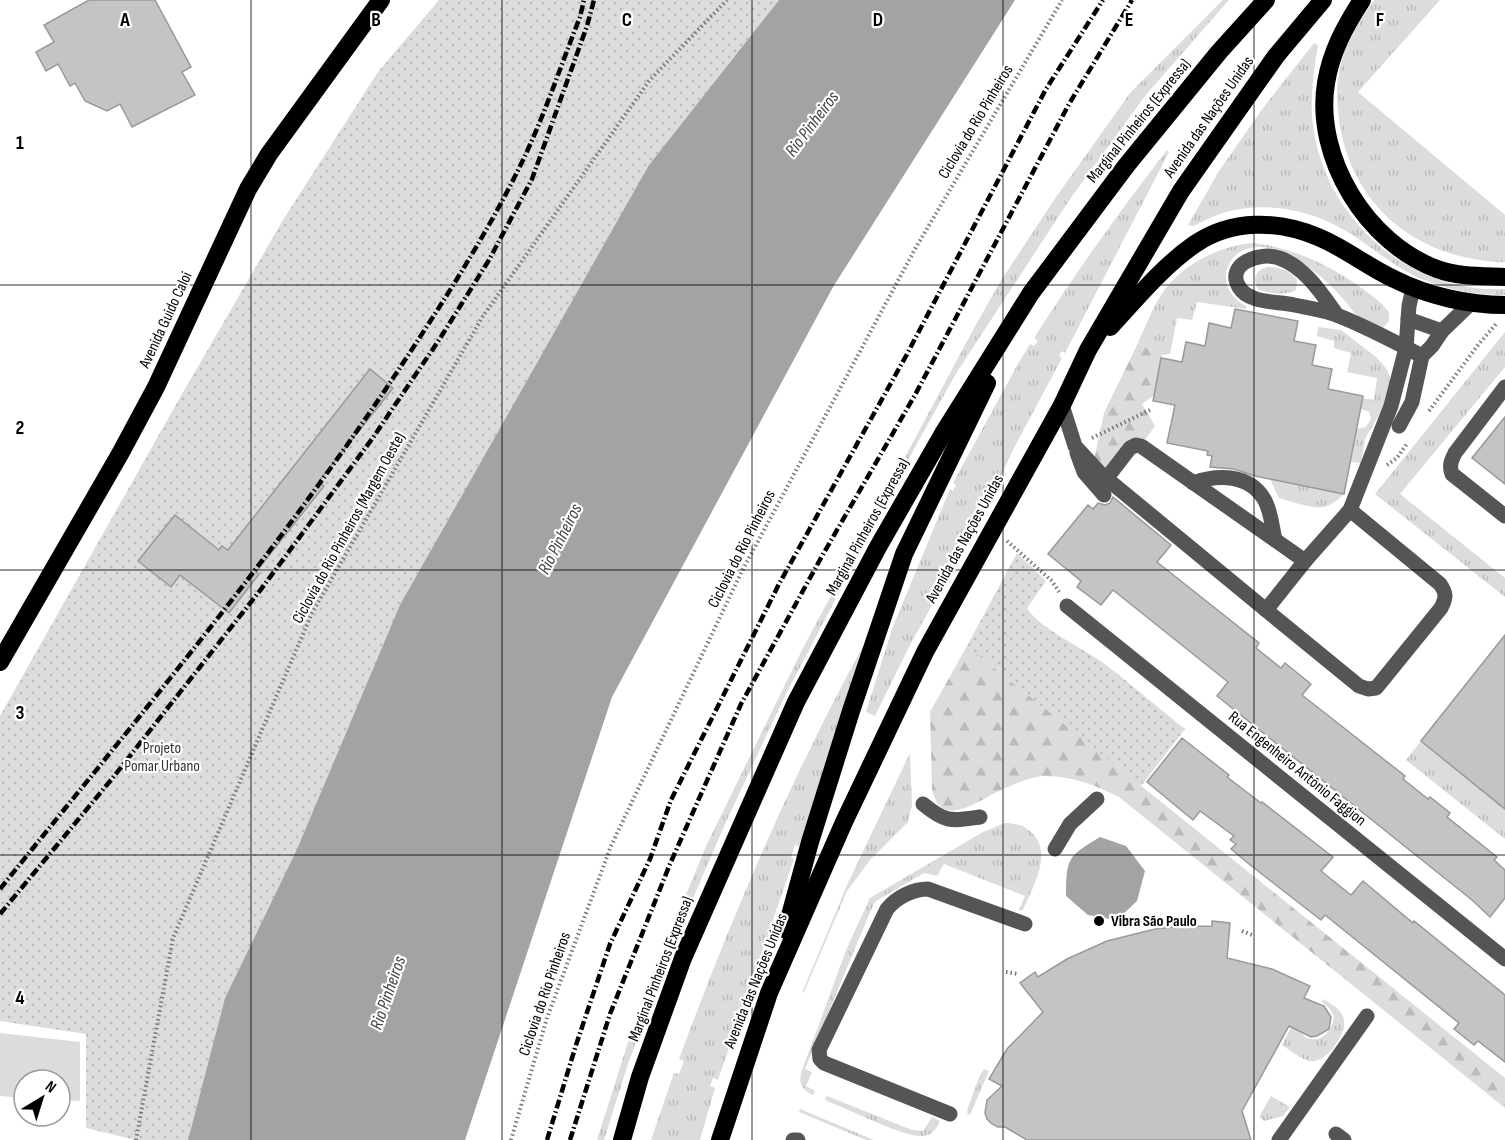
<svg xmlns="http://www.w3.org/2000/svg" width="1505" height="1140" font-family="'Sofia Sans Condensed',sans-serif">
<style>
.grass{fill:url(#grass-tufts)}
.forest{fill:url(#forest-firs)}
.park{fill:url(#park-dots)}
.garden{fill:#dcdcdc}
.water{fill:#a3a3a3}
.building{fill:#c4c4c4;stroke:#999;stroke-width:1.5}
.lines{fill:none;stroke-linecap:round;stroke-linejoin:round}
.path{stroke:#777;stroke-width:4;stroke-dasharray:1.5 3;stroke-linecap:butt}
.minor{stroke:#555;stroke-width:15}
.highway{stroke:#000;stroke-width:18}
.rail{stroke:#000;stroke-width:4.5;stroke-dasharray:9 3 1.5 3;stroke-linecap:butt}
.grid{fill:none;stroke:#000;stroke-width:1.5;stroke-opacity:0.55}
.poi-dot{fill:#000;stroke:#fff;stroke-width:2}
.labels{text-anchor:middle;dominant-baseline:central;stroke-width:4.5;stroke-linejoin:round;paint-order:stroke}
.street-label{font-size:16px;fill:#000;stroke:#fff}
.park-label{font-size:16px;fill:#333;stroke:#fff}
.poi-label{font-size:16px;font-weight:bold;fill:#000;stroke:#fff;text-anchor:start}
.water-label{font-size:18px;font-style:italic;fill:#444;stroke:#fff}
.grid-label{font-size:20px;text-anchor:middle;font-weight:bold;fill:#000;stroke:#fff;stroke-width:4.5;stroke-linejoin:round;paint-order:stroke}
</style>
<defs>
<pattern id="grass-tufts" width="24" height="20" patternUnits="userSpaceOnUse" patternTransform="scale(1.5)"><rect width="24" height="20" fill="#dcdcdc"/><path d="M3 7l-1-3M5 7V3M7 7l1-3M15 17l-1-3M17 17v-4M19 17l1-3" fill="none" stroke="#bbb"/></pattern>
<pattern id="forest-firs" width="22" height="20" patternUnits="userSpaceOnUse" patternTransform="scale(1.5)"><rect width="22" height="20" fill="#dcdcdc"/><path d="M5 1l3.5 6h-7zM16 11l3.5 6h-7z" fill="#bbb"/></pattern>
<pattern id="park-dots" width="8" height="8" patternUnits="userSpaceOnUse" patternTransform="scale(1.5)"><rect width="8" height="8" fill="#dcdcdc"/><path d="M2 2h.1M6 6h.1" fill="none" stroke="#bbb" stroke-width="1.8" stroke-linecap="round"/></pattern>
</defs>
<rect width="100%" height="100%" fill="#fff"/>
<!-- grass -->
<g class="grass">
<path d="M1223 0H1229L1145 96 1070 199 957 372 920 438 785 696 725 824 669 954 628 1064 604 1140H597L630 1036 653 974 707 844 803 648 973 330 1000 282 1054 200 1130 93Z"/>
<path d="M1374 0H1440L1358 92 1505 215V262C1492 263 1481 260 1469 258 1398 244 1348 191 1339 119 1337 103 1336 89 1339 73 1344 45 1358 23 1374 0Z"/>
<path d="M1314 43 1318 45C1313 74 1309 103 1314 132 1329 223 1412 294 1505 289V295C1473 295 1440 289 1411 274 1388 262 1368 244 1346 231 1311 210 1266 201 1226 212 1215 215 1204 221 1193 226L1188 225 1219 171 1263 108Z"/>
<path d="M1167 150 1169 152 1065 353 1062 351 1059 356 1062 358 1013 450 988 504 984 502 981 507 985 510 910 645 875 716 866 712 892 629 950 489 953 491 956 485 953 483 1019 362 1030 344 1034 346 1038 341 1034 338C1075 273 1120 211 1167 150Z"/>
<path d="M1253 243C1300 248 1345 273 1381 303L1389 312V321L1382 329C1377 327 1370 325 1365 322 1357 317 1351 309 1346 302 1329 282 1302 258 1277 250 1227 234 1208 287 1246 306V309L1197 302 1192 320 1177 318 1170 354 1162 355 1138 343C1147 323 1156 298 1171 282 1192 260 1224 245 1253 243Z"/>
<path d="M1267 267C1279 267 1289 270 1297 280L1296 290C1285 296 1269 294 1258 289 1252 279 1256 270 1267 267Z"/>
<path d="M1318 327 1341 330 1376 357 1386 368 1391 379 1383 408 1365 439 1361 463 1351 462 1357 429 1366 427 1371 419 1369 412 1361 409 1363 398 1374 400 1377 378 1347 372 1351 353 1334 348V341L1317 336Z"/>
<path d="M1505 332V367L1400 494 1505 578V597L1375 494Z"/>
<path d="M1270 479 1344 494C1339 499 1331 506 1323 507 1312 509 1290 501 1279 498Z"/>
<path d="M867 643 847 709 799 846 795 845 791 857 794 859 718 1080 713 1078 710 1086 715 1088 700 1140H651L674 1073 679 1074 684 1061 679 1059C731 918 791 778 863 646Z"/>
<path d="M1421 741 1505 809V839L1406 760Z"/>
<path d="M910 753 912 805 908 822 870 860 847 891 804 992 802 993 848 883Z"/>
<path d="M1005 823C1017 823 1026 826 1034 835 1052 856 1032 889 1023 910H1019L1025 896 944 864 937 876 924 873 876 901 871 910 805 1069 812 1072 806 1086 815 1091 813 1095C802 1090 799 1084 801 1073L847 948 870 898 983 832Z"/>
<path d="M1322 999C1329 1002 1341 1009 1343 1017 1349 1031 1329 1059 1315 1061 1305 1063 1290 1050 1282 1045L1293 1023C1298 1028 1301 1035 1307 1038 1322 1044 1333 1029 1334 1016L1329 1008 1322 1002Z"/>
<path d="M984 1069 989 1071 970 1115 967 1114 968 1111 967 1110 980 1075Z"/>
<path d="M827 1096 912 1130 923 1131 932 1117 940 1121C937 1128 932 1135 924 1136 907 1139 846 1108 827 1101L825 1099Z"/>
<path d="M1271 1096 1290 1107 1283 1116 1264 1121 1259 1117Z"/>
<path d="M800 1109 874 1140H866L799 1112Z"/>
</g>
<!-- forest -->
<g class="forest">
<path d="M1138 343 1162 355 1154 395 1142 404 1155 426 1147 437 1105 470 1094 460 1104 413Z"/>
<path d="M967 646 1505 1078V1108L1119 797C1096 785 1069 775 1043 776 1030 777 1015 784 1003 789 980 799 941 832 932 789L930 712Z"/>
</g>
<!-- park -->
<g class="park">
<path d="M439 0H779L649 165 298 847 225 998 188 1140H136L86 1128V1034L0 1021V716L178 401 283 220 378 72Z"/>
<path d="M1017 553 1046 581 1027 608C1040 629 1081 647 1102 662 1130 683 1157 707 1185 729L1141 786 967 646Z"/>
</g>
<!-- garden -->
<path class="garden" d="M0 1033 80 1042V1101L60 1100V1080H24V1098L0 1096Z"/>
<!-- water -->
<g class="water">
<path d="M779 0H1015L833 287 612 697 465 1140H188L225 998 298 847 400 605 649 165Z"/>
<path d="M1100 837 1126 846 1145 871 1137 901 1117 920 1088 915 1066 896C1066 858 1068 856 1100 837Z"/>
</g>
<!-- building -->
<g class="building">
<path d="M89 0H155L191 67 182 72 195 95 132 127 120 104 107 111 85 101 75 83 70 86 58 64 46 71 36 52 54 42 44 25Z"/>
<path d="M1235 309 1298 321 1294 341 1316 345 1312 365 1332 369 1328 389 1363 396 1344 494 1255 476 1234 469 1210 467 1212 456 1207 455 1208 451 1167 443 1175 405 1153 401 1161 358 1182 362 1186 342 1205 346 1209 323 1231 328Z"/>
<path d="M370 369 393 388 319 481 324 486 256 572 259 574 229 613 180 575 171 587 138 561 175 515 219 550 222 546 228 550Z"/>
<path d="M1505 417V484L1472 458Z"/>
<path d="M1113 497 1171 545 1157 562 1259 643 1256 648 1281 668 1285 663 1311 684 1302 695 1405 776 1403 779 1428 799 1430 797 1450 813 1447 817 1497 857 1494 860 1505 870V898L1490 917 1472 900 1217 696 1228 682 1113 590 1101 605 1077 587 1081 581 1048 554 1088 505 1093 509 1098 503 1105 505 1110 503Z"/>
<path d="M1505 635V809L1421 741Z"/>
<path d="M1182 738 1229 775 1227 777 1261 803 1262 802 1333 857 1321 871 1351 895 1363 881 1413 923 1414 921 1505 995V1062L1478 1041 1474 1045 1454 1029 1459 1023 1325 915 1321 920 1249 864 1231 849 1236 844 1230 840 1234 836 1200 811 1193 820 1147 782Z"/>
<path d="M1212 921 1230 923 1227 958 1272 969 1310 986 1304 998 1324 1006 1331 1017 1329 1029 1317 1036 1311 1037 1289 1026 1242 1111 1251 1140H1027L1005 1127H998L992 1124 987 1119 985 1113 987 1100 1002 1086 989 1079 1007 1049 1043 1012 1020 983 1035 972 1038 977 1067 959 1107 941 1155 929 1173 927 1212 926Z"/>
</g>
<g class="lines">
<!-- path -->
<g class="path">
<path d="M1429 411 1478 345 1496 324"/>
<path d="M1092 438 1150 410"/>
<path d="M1387 465 1397 458 1408 442"/>
<path d="M1007 541 1052 581 1059 592"/>
<path d="M1242 931 1252 935"/>
<path d="M1006 972 1018 974"/>
<path d="M136 1140 173 938 312 613 483 316 649 81 727 0"/>
<path d="M511 1140 547 1018 611 846 742 571 915 249 1062 0"/>
</g>
<!-- minor -->
<g class="minor">
<path d="M1337 315C1322 294 1304 266 1279 258 1260 251 1225 264 1239 287 1249 304 1278 301 1294 305 1309 308 1325 310 1339 316 1367 327 1395 342 1422 356"/>
<path d="M1408 319 1442 331"/>
<path d="M1505 387 1455 453C1451 461 1449 466 1452 474L1505 516"/>
<path d="M1062 405 1075 446 1101 474 1266 610 1305 561 1350 510 1391 406 1406 348 1409 306 1413 288"/>
<path d="M1399 426 1412 402 1422 356 1432 346 1442 331 1471 303"/>
<path d="M1077 453 1084 472 1104 495"/>
<path d="M1106 479 1130 448 1136 445 1141 446 1305 561"/>
<path d="M1193 483C1218 474 1249 474 1264 499 1271 510 1272 527 1275 540"/>
<path d="M1067 606 1505 959"/>
<path d="M1266 610 1359 686 1368 689 1376 688 1381 682 1441 608C1446 598 1447 594 1440 584L1350 510"/>
<path d="M923 804C946 823 951 821 980 817"/>
<path d="M1055 849 1070 824 1097 799"/>
<path d="M950 1114 824 1063 820 1059 819 1050 887 909C897 897 913 889 928 889L1025 924"/>
<path d="M1336 1134 1344 1140"/>
<path d="M793 1140H798"/>
<path d="M1279 1140 1367 1016"/>
</g>
<!-- highway -->
<g class="highway">
<path d="M1362 0C1345 26 1331 52 1326 83 1314 158 1367 243 1437 269 1458 277 1483 276 1505 277"/>
<path d="M1110 327C1137 298 1162 267 1195 244 1232 219 1278 220 1318 237 1345 248 1368 267 1394 279 1428 296 1468 305 1505 305"/>
<path d="M0 662 120 454 156 387 248 189 269 154 381 0"/>
<path d="M786 930 810 842 851 711 904 554 987 383"/>
<path d="M622 1140 640 1077 683 958 796 702 878 547 944 432 1031 293 1126 166 1219 52 1266 0"/>
<path d="M720 1140 769 993 844 822 925 652 1062 405 1088 350 1181 191 1276 56 1323 0"/>
</g>
<!-- rail -->
<g class="rail">
<path d="M0 889C139 716 283 546 405 360 447 296 490 229 523 160 545 114 561 65 580 17L584 0"/>
<path d="M0 914 111 780 262 588 372 439 439 340 489 260 532 179 587 26 594 0"/>
<path d="M547 1140 576 1045 610 944 650 859 671 800 779 584 906 356 1046 89 1103 0"/>
<path d="M570 1140 610 1014 670 864 741 704 822 556 915 395 1069 104 1132 0"/>
</g>
</g>
<!-- grid -->
<path class="grid" d="M251 0V1140M502 0V1140M752 0V1140M1003 0V1140M1254 0V1140M0 285H1505M0 570H1505M0 855H1505"/>
<!-- markers -->
<circle class="poi-dot" cx="1099" cy="921" r="6"/>
<g class="labels">
<!-- street labels -->
<g class="street-label">
<text transform="translate(1209 117) rotate(-55)">Avenida das Nações Unidas</text>
<text transform="translate(1139 121) rotate(-51)">Marginal Pinheiros (Expressa)</text>
<text transform="translate(976 122) rotate(-59)">Ciclovia do Rio Pinheiros</text>
<text transform="translate(166 320) rotate(-65)">Avenida Guido Caloi</text>
<text transform="translate(868 527) rotate(-61)">Marginal Pinheiros (Expressa)</text>
<text transform="translate(349 528) rotate(-61)">Ciclovia do Rio Pinheiros (Margem Oeste)</text>
<text transform="translate(965 539) rotate(-61)">Avenida das Nações Unidas</text>
<text transform="translate(742 549) rotate(-63)">Ciclovia do Rio Pinheiros</text>
<text transform="translate(1297 769) rotate(39)">Rua Engenheiro Antônio Faggion</text>
<text transform="translate(661 969) rotate(-69)">Marginal Pinheiros (Expressa)</text>
<text transform="translate(756 981) rotate(-68)">Avenida das Nações Unidas</text>
<text transform="translate(545 994) rotate(-71)">Ciclovia do Rio Pinheiros</text>
</g>
<!-- park labels -->
<g class="park-label">
<text x="162" y="748">Projeto<tspan x="162" dy="18">Pomar Urbano</tspan></text>
</g>
<!-- poi labels -->
<g class="poi-label">
<text x="1111" y="921">Vibra São Paulo</text>
</g>
<!-- water labels -->
<g class="water-label">
<text transform="translate(812 124) rotate(-53)">Rio Pinheiros</text>
<text transform="translate(560 539) rotate(-63)">Rio Pinheiros</text>
<text transform="translate(388 993) rotate(-71)">Rio Pinheiros</text>
</g>
</g>
<g class="grid-label">
<text x="125" y="26">A</text>
<text x="376" y="26">B</text>
<text x="627" y="26">C</text>
<text x="878" y="26">D</text>
<text x="1129" y="26">E</text>
<text x="1380" y="26">F</text>
<text x="20" y="149">1</text>
<text x="20" y="434">2</text>
<text x="20" y="719">3</text>
<text x="20" y="1004">4</text>
</g>
<!-- north arrow -->
<g transform="translate(42 1098) rotate(38)"><circle r="28" fill="#ffffff" stroke="#999999" stroke-width="1.5"/>
<path d="M0-4.5L10 22L0 15L-10 22Z" fill="#000000"/>
<text y="-9" font-size="16" font-weight="bold" text-anchor="middle" fill="#000000">N</text>
</g>
</svg>
